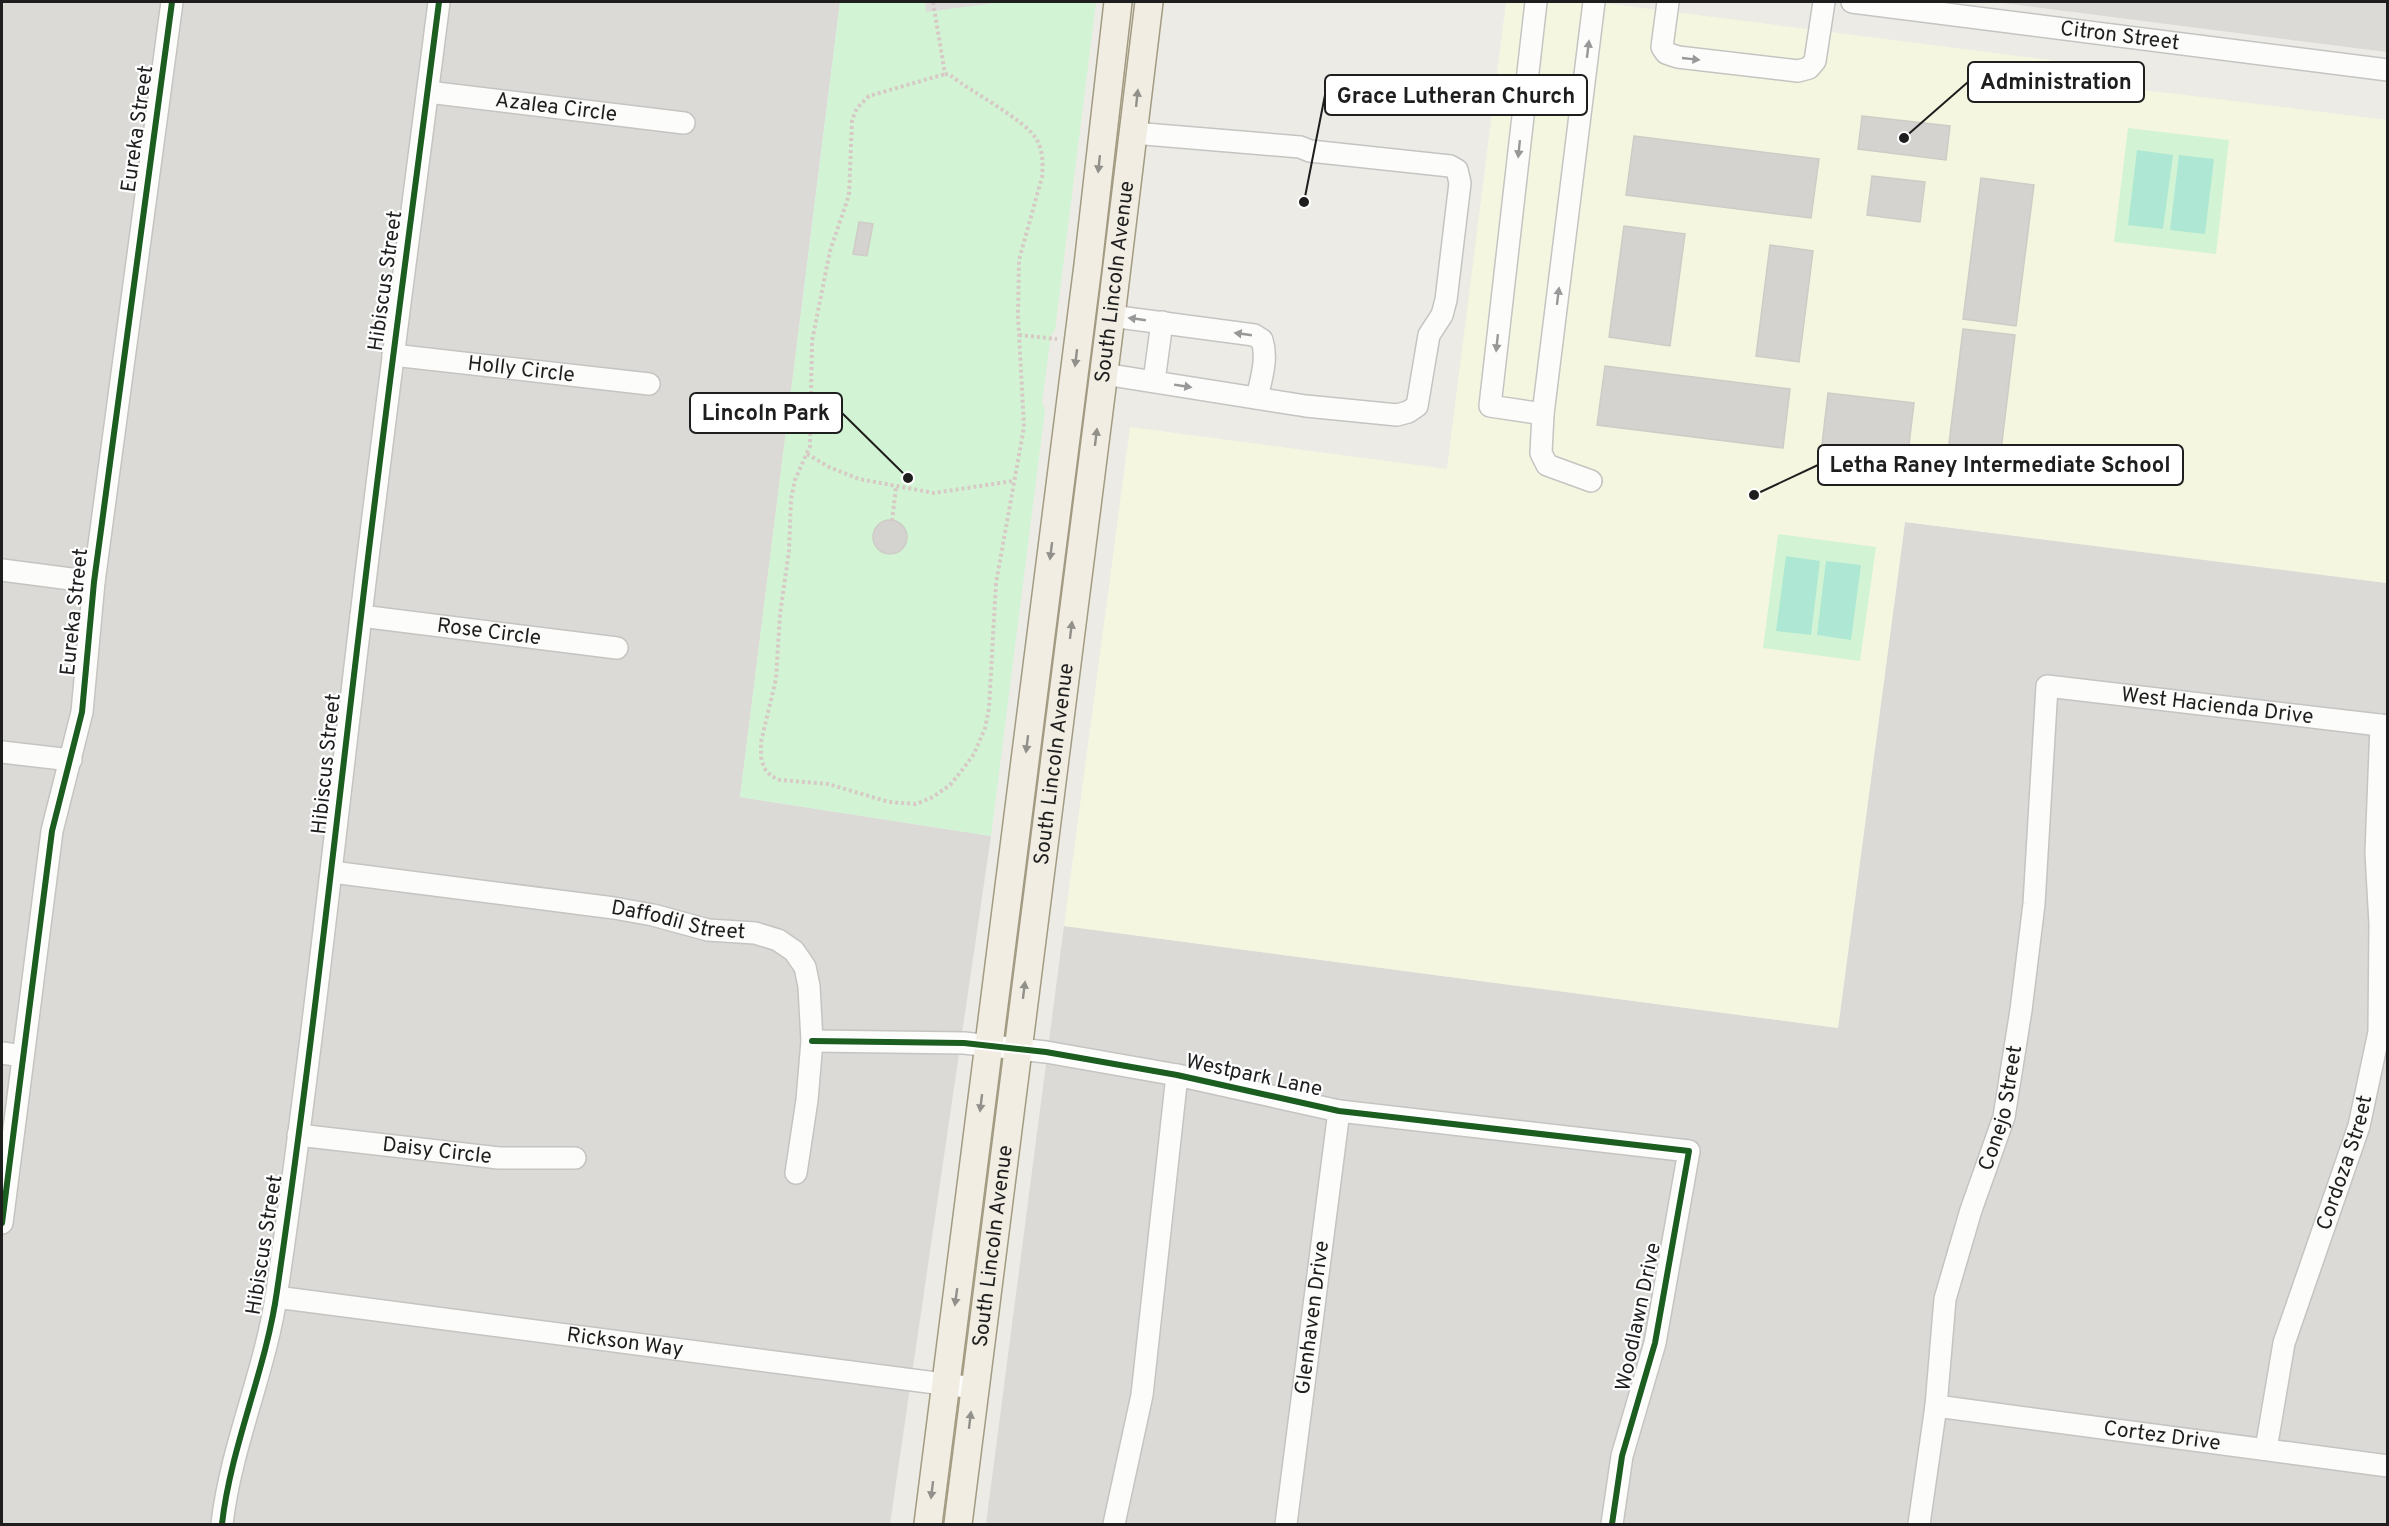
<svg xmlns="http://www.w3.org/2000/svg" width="2389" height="1526" font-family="Overpass,sans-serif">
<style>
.residential{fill:#dbdad7}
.education{fill:#f5f6e0}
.park{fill:#d2f4d5}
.pitch{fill:#aee7d3}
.parking{fill:#dddcda}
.building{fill:#d4d3cf;stroke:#cfccc7;stroke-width:1.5}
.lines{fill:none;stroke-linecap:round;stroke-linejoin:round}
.minor-casing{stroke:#c5c4c2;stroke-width:24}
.major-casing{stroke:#a29b82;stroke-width:30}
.path{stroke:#d7c9c5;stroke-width:4;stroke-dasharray:3 3;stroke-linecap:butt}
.minor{stroke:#fcfcfb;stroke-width:21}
.major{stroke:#f1ede3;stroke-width:27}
.cycleway-casing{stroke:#fff;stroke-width:10}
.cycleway{stroke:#1b5e20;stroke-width:6}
.oneway{fill:#989898}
.oneway2{fill:#92908a}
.labels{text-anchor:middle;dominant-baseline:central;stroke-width:4.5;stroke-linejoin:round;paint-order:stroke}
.street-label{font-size:21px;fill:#1e1e1e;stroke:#fff}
.leader{fill:none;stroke:#1e1e1e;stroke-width:2}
.callout-dot{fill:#1e1e1e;stroke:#fff;stroke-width:2}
.callout{fill:#fff;stroke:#1e1e1e;stroke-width:2}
.callout-label{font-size:22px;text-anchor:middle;font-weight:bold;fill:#1e1e1e}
</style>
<rect width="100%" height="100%" fill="#ecebe6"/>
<!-- residential -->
<g class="residential">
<path d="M2 2H840L740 797 991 836 890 1524H2Z"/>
<path d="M1994 2H2387V52Z"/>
<path d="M1905 522 2387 583V1524H986L1064 926 1838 1028Z"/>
</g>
<!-- education -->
<path class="education" d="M1506 2H1595L2097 66 2095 84 2387 120V583L1905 522 1838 1028 1064 926 1130 427 1447 469Z"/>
<!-- park -->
<g class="park">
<path d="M840 2H1096L1055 330 1051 335 1042 402 1045 410 991 836 740 797Z"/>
<path d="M2128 128 2229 140 2216 254 2114 242Z"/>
<path d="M1778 534 1876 547 1860 661 1763 648Z"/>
</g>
<!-- pitch -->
<g class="pitch">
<path d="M2137 150 2173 155 2163 229 2128 225Z"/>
<path d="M2179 155 2214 159 2205 234 2170 230Z"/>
<path d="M1786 556 1820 561 1811 635 1776 631Z"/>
<path d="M1826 561 1861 565 1851 640 1817 635Z"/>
</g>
<!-- parking -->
<path class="parking" d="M925 2H1003L926 12Z"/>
<!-- building -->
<g class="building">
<path d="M1862 116 1950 126 1946 160 1858 149Z"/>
<path d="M1634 136 1819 159 1811 218 1626 195Z"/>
<path d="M1872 176 1925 182 1920 222 1867 215Z"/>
<path d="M1981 178 2034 185 2016 326 1963 319Z"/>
<path d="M859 222 873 224 867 256 853 254Z"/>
<path d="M1624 226 1685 234 1670 346 1609 337Z"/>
<path d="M1770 245 1813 251 1799 362 1756 356Z"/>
<path d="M1963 329 2015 335 1998 475 1946 468Z"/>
<path d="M1605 366 1790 389 1783 448 1597 425Z"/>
<path d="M1828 393 1914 403 1907 462 1821 453Z"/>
<circle cx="890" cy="537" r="17"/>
</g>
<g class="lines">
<defs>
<g id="minor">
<path d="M1536 2 1490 406 1543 414 1594 2"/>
<path d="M1668 2 1662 47 1666 53 1678 57 1798 71 1809 68 1815 61 1824 2"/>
<path id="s1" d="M1852 2 2388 70"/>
<path id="s2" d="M428 92 684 123"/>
<path d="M1111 316 1254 335 1262 340C1268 359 1261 379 1257 398"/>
<path id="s3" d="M393 355 649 384"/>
<path d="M1104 374 1306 406 1397 415 1408 412 1417 406 1429 335 1442 315 1446 300 1460 183 1457 170 1450 166 1310 151 1300 147 1133 133"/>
<path d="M1154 381 1162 322"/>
<path d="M1543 414 1541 453 1547 465 1591 481"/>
<path d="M2 570 94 582"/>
<path id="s4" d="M361 616 617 648"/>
<path d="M2 752 71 760"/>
<path id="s5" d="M332 872 614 908 653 915 708 930 755 933 778 940 794 951 805 967 809 986 812 1041 807 1100 796 1173"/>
<path d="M812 1041 964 1043 1046 1052 1177 1075 1339 1111 1689 1151 1655 1343 1622 1456 1612 1524"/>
<path d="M2 1053 23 1056"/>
<path id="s6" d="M298 1135 499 1158H575"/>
<path d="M2 1223 52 831 82 712 94 582 172 2"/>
<path id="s7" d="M276 1297 974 1388"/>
<path id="s8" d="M1936 1406 2388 1466"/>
<path id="s9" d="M2266 1449 2284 1343 2359 1126 2379 1032 2380 924 2376 853 2381 725"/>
<path d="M222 1524C231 1445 266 1370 277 1291 310 1067 334 841 361 616 385 411 413 206 439 2"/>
<path d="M1114 1524 1142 1395 1177 1075"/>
<path id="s10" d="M1286 1524 1339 1111"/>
<path id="s11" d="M1919 1524 1936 1406 1945 1299 1971 1210 2004 1117 2021 1010 2034 904 2047 686 2388 726"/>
</g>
<g id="major">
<path d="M928 1524 1088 265 1118 2"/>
<path id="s12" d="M958 1524 1111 316 1149 2"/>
</g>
</defs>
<!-- minor casing -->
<use href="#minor" class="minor-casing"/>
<!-- major casing -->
<use href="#major" class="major-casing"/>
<!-- path -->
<g class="path">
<path d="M933 2 945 74"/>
<path d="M945 74 950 75C971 92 1026 120 1037 140 1043 151 1043 164 1042 177L1019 260 1018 316 1024 427 996 583 989 708 985 728 974 754 963 769 950 785 933 797 916 804 889 802 828 784 780 780 771 776 764 768 761 757V742L776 679 780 614 789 551 791 499 795 480 810 446 812 341 830 251 849 195 852 120 857 108 869 96Z"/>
<path d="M1019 335 1057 339"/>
<path d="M807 454 829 467 859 479 934 493 1013 481"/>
<path d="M892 521 896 487"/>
</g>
<!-- minor -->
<use href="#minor" class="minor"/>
<!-- major -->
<use href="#major" class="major"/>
<defs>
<g id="cycleway">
<path d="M812 1041 964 1043 1046 1052 1177 1075 1339 1111 1689 1151 1655 1343 1622 1456 1612 1524"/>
<path d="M2 1223 52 831 82 712 94 582 172 2"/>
<path d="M222 1524C231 1445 266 1370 277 1291 310 1067 334 841 361 616 385 411 413 206 439 2"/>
</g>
</defs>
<!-- cycleway casing -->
<use href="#cycleway" class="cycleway-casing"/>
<!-- cycleway -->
<use href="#cycleway" class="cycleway"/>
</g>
<!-- one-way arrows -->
<defs><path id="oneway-solid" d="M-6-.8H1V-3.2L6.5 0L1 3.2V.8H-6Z" transform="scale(1.5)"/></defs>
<g class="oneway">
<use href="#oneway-solid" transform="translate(1588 49) rotate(-83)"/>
<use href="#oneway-solid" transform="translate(1691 59) rotate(6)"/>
<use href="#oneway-solid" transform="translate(1519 149) rotate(96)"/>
<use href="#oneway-solid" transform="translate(1558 296) rotate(-83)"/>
<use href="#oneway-solid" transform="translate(1137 319) rotate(-172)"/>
<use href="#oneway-solid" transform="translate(1243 334) rotate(-172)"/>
<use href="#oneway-solid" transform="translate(1497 343) rotate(96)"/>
<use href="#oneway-solid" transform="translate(1183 386) rotate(9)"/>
</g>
<g class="oneway2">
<use href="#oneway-solid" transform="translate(1137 98) rotate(-84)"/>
<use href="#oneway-solid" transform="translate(1099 164) rotate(96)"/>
<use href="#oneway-solid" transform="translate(1076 358) rotate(97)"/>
<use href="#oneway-solid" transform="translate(1096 437) rotate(-83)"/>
<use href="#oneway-solid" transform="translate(1051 551) rotate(97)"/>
<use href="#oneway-solid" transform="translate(1071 630) rotate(-83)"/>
<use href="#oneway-solid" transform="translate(1027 744) rotate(97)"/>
<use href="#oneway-solid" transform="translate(1024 990) rotate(-83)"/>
<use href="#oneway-solid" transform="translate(981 1103) rotate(97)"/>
<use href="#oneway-solid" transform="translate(956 1297) rotate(98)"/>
<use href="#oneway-solid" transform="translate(970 1420) rotate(-83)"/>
<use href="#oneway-solid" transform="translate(932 1490) rotate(97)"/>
</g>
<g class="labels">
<!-- street labels -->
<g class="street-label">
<text stroke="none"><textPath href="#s1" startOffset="270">Citron Street</textPath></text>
<text stroke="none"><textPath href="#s2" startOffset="129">Azalea Circle</textPath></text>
<text transform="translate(138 129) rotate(-82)">Eureka Street</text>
<text transform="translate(386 281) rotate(-82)">Hibiscus Street</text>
<text stroke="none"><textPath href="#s12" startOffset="1252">South Lincoln Avenue</textPath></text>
<text stroke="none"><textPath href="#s3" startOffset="129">Holly Circle</textPath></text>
<text transform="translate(75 612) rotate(-84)">Eureka Street</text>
<text stroke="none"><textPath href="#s4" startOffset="129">Rose Circle</textPath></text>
<text stroke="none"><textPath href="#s11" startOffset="1023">West Hacienda Drive</textPath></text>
<text stroke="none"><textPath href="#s12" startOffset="766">South Lincoln Avenue</textPath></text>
<text transform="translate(327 764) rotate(-84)">Hibiscus Street</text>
<text stroke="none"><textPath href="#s5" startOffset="350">Daffodil Street</textPath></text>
<text transform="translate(1254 1076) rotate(12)">Westpark Lane</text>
<text stroke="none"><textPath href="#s11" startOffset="426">Conejo Street</textPath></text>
<text stroke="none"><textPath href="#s6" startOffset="140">Daisy Circle</textPath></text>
<text stroke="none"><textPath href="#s9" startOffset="298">Cordoza Street</textPath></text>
<text transform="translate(265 1245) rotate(-81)">Hibiscus Street</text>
<text stroke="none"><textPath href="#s12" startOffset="280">South Lincoln Avenue</textPath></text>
<text transform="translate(1639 1317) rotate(-78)">Woodlawn Drive</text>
<text stroke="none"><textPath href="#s10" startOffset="208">Glenhaven Drive</textPath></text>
<text stroke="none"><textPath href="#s7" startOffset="352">Rickson Way</textPath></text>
<text stroke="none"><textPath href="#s8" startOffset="228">Cortez Drive</textPath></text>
</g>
</g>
<!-- callouts -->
<path class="leader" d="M1904 138L1968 82M1304 202L1325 95M908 478L842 413M1754 495L1818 465"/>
<g class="callout-dot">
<circle cx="1904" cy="138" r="6"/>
<circle cx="1304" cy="202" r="6"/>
<circle cx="908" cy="478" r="6"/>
<circle cx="1754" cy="495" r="6"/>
</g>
<g class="callout">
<rect x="1968" y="62" width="176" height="40" rx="6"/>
<rect x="1325" y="75" width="262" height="40" rx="6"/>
<rect x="690" y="393" width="152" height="40" rx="6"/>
<rect x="1818" y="445" width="365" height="40" rx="6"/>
</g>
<g class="callout-label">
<text x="2056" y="89">Administration</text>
<text x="1456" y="103">Grace Lutheran Church</text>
<text x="766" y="420">Lincoln Park</text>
<text x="2000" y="472">Letha Raney Intermediate School</text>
</g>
<!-- border -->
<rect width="2389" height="1526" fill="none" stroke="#1e1e1e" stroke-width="6"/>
</svg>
